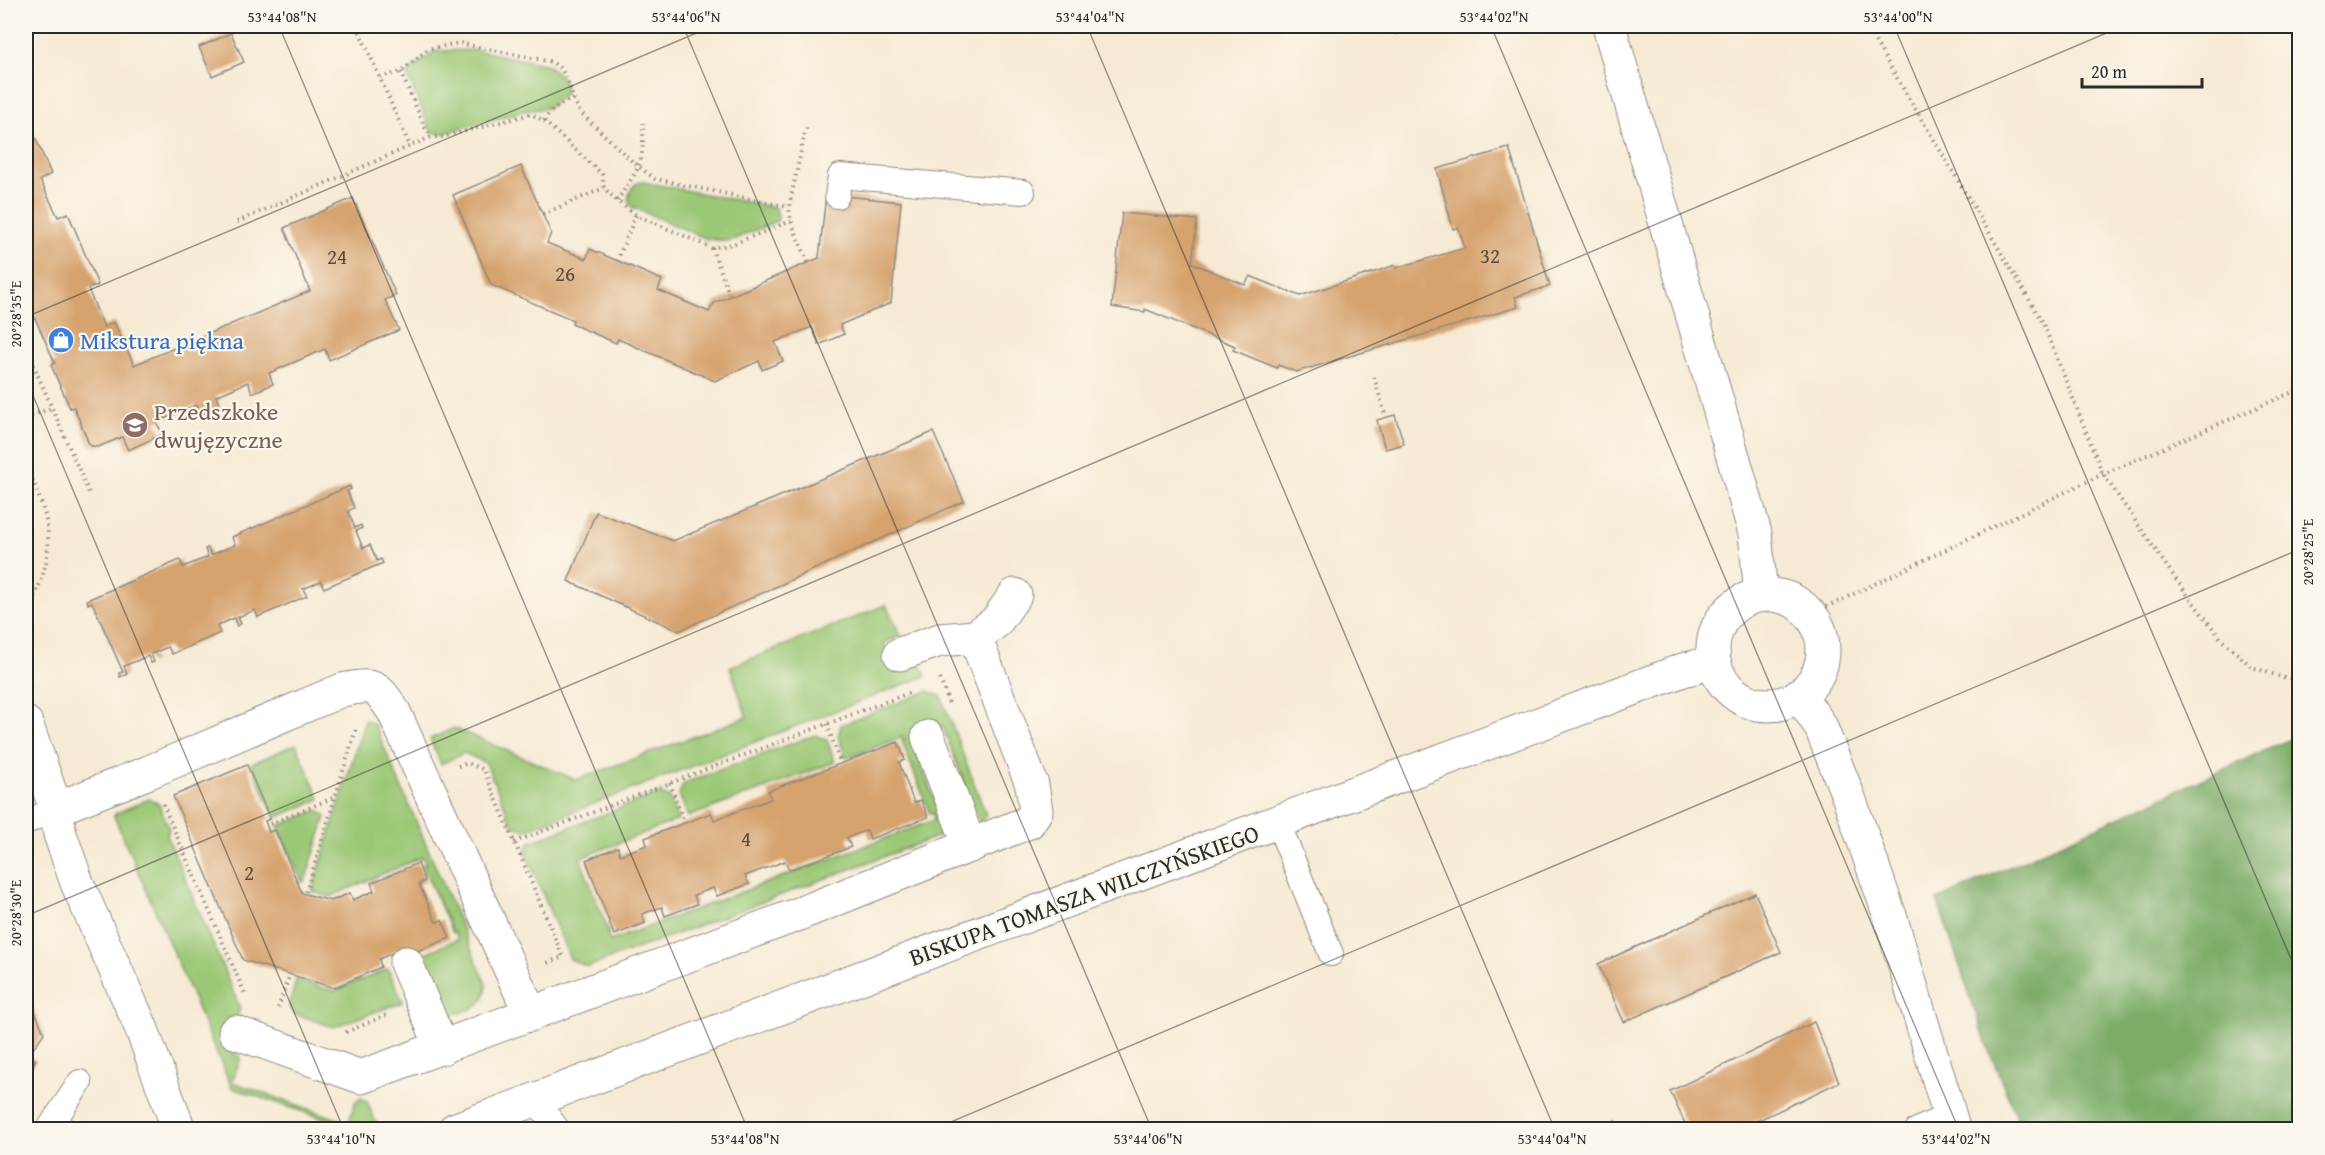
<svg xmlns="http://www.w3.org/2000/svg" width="2325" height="1155" font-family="'Gentium Book Plus',serif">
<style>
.green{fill:#9bc876;stroke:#637a50;stroke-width:1.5}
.forest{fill:#7cac67;stroke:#546c49;stroke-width:1.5}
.building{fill:#d6a26d}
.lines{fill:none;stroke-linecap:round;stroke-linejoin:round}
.service-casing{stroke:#908a80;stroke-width:26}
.minor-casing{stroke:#908a80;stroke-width:35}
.path{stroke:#908a80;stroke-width:4;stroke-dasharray:1.5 4.5;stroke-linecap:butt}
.service{stroke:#fff;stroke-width:24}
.minor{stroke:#fff;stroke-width:33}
.ticks{fill:none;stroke:#2b2b2b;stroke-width:1.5;stroke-opacity:0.45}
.labels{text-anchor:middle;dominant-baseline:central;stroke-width:4.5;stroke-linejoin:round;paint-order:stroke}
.number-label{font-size:21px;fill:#56493c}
.shop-label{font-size:24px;fill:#366cbe;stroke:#fbf7ec;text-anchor:start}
.education-label{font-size:24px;fill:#785e54;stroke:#fbf7ec;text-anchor:start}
.street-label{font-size:24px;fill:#2b2b2b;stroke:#fbf7ec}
.neatline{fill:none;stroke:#2b2b2b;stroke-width:2}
.ticks-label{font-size:15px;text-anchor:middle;fill:#2b2b2b}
</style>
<rect width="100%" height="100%" fill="#fbf7ec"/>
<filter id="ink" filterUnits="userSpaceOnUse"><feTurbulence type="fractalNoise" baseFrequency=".0167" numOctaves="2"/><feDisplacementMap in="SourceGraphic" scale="12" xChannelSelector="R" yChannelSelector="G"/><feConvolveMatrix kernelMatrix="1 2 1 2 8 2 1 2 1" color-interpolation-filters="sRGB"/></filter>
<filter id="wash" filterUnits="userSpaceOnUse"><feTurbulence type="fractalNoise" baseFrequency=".008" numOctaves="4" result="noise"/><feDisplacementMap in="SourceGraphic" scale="24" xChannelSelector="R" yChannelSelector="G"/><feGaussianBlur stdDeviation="1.35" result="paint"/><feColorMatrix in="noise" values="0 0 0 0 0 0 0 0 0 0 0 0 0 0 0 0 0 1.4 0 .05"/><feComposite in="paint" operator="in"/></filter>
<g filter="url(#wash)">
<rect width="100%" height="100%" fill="#f6ead4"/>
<!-- green -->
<g class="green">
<path d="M476 50 548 65 563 79 565 87 563 95 548 108 523 111 444 133H435L430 129 408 77 409 71 435 51Z"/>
<path d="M643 182 776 208 778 218 777 221 730 241 707 239 632 207 628 201C630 191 631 183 643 182Z"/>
<path d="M886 605 901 636 884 643 894 668 919 659 926 676 526 830 513 826 486 763 464 753 441 764 430 739 454 728 576 780 747 717 730 667Z"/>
<path d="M928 691 941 696 986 815 984 820 979 821 942 725 911 738 947 833 588 967 570 959 525 852 530 842 659 793 670 798 678 820 580 858 609 933 607 934 610 941 934 820 933 813 930 814 902 741 905 740 903 737 846 758 838 736 841 725Z"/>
<path d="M365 720 374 724 487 986C484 1010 469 1009 449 1016L423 954 458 939 455 932 453 933 422 865 426 864 422 857 330 897 312 891Z"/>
<path d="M815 735 827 740 835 762 688 817 679 794 684 783Z"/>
<path d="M296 744 320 799 275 818 251 764Z"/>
<path d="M149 799 159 804 169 829 167 836 240 1008 226 1049 241 1057 232 1082 349 1123 355 1102 361 1098 367 1102 376 1122 355 1129 232 1088 114 816 116 813Z"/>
<path d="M318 810 326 817 305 881 302 882 278 826Z"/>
<path d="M388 969 403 1002 333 1027 292 1013 289 1006 296 980 334 991Z"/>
</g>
<!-- forest -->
<path class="forest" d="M2299 735V1129H2022L1989 1051 1937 900Z"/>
<g id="blocks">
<!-- building -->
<g class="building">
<path d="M1189 26H1219L1218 30Z"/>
<path d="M1394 26H1422L1396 34Z"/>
<path d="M231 33 244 62 212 76 199 47Z"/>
<path d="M26 116 51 174 40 180 58 217 68 213 98 285 88 289 104 327 114 322 134 365 310 291 284 228 353 198 396 295 385 300 399 330 329 360 325 349 269 373 273 384 252 393 248 382 216 396 220 407 200 415 196 405 156 422 163 434 128 450 122 437 98 447 92 446 89 444 74 407 70 408 51 365 55 363 26 298Z"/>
<path d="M1509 148 1550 286 1515 297 1518 307 1296 372 1278 365 1277 368 1233 350 1235 346 1145 309V312L1112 307 1122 213 1197 220 1192 263 1245 285 1250 276 1300 296 1387 268 1395 265 1396 268 1465 248 1458 227 1453 229 1437 169Z"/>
<path d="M521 166 551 233 547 243 586 259 590 249 662 280 658 290 709 312 714 303 819 258 826 194 901 202 891 303 840 325 844 334 819 345 812 327 775 342 783 361 762 370 759 361 715 381 618 339 616 343 572 324 573 320 491 285 453 195Z"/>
<path d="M1395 415 1404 444 1385 449 1377 420Z"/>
<path d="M933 432 964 501 679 631 568 581 596 512 673 541Z"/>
<path d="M350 486 351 489 347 491 354 508 348 511 355 528 361 525 362 528 356 531 363 548 370 545 377 561 381 559 383 563 324 588 321 581 303 589 307 596 258 617 255 610 238 617 241 624 237 626 234 618 217 626 220 633 172 654 168 647 151 654 154 662 151 663 148 656 124 666 127 674 120 677 119 673 123 672 92 602 88 604 87 600 180 560 183 567 208 557 205 549 208 548 211 555 235 545 232 537Z"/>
<path d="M898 742 905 760 899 762 914 803 921 800 928 817 870 839 867 830 847 838 851 847 789 870 785 861 745 876 749 884 717 896 713 888 694 895 697 904 665 916 662 907 642 914 645 923 614 935 586 860 618 847 620 855 647 845 645 838 711 813 714 820 771 799 768 791Z"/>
<path d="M247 765 270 819 265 821 269 832 275 830 302 893 331 901 350 893 353 900 374 891 371 883 418 863 425 881 419 884 436 922 442 920 450 938 402 957 399 950 379 959 381 967 334 988 243 960 173 796Z"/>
<path d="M1755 893 1781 952 1624 1022 1598 964Z"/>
<path d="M26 990 44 1033 28 1056 36 1060 26 1076Z"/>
<path d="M1814 1022 1839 1082 1738 1130H1688L1670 1091Z"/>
<path d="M1615 1121 1619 1130H1596Z"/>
</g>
</g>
</g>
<g filter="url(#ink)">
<use href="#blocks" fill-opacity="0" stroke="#908a80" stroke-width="1.5"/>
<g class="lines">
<defs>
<g id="service">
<path d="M837 196 840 176 1023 192"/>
<path d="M26 822 56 809"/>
<path d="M1278 823 1331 954"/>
<path d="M534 1098 558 1130"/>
<path d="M48 1130 80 1082"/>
<path d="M1917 1130 1949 1115"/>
</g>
<g id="minor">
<path d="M1609 26 1755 533 1761 595"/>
<circle cx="1768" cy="650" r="55"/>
<path d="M975 637 996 622 1015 595"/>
<path d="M1799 695 1820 725 1849 798 1891 919 1954 1130"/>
<path d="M26 723 56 809 60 834 77 883 141 1027 179 1130"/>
<path d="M928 737 970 846"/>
<path d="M56 809 149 772 342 690C374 684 376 684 394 712L531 1015"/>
<path d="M406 963 442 1048"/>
<path d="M235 1032 361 1077 799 914 1029 822 1036 811 1032 785 975 637 940 640 900 654"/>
<path d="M454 1130 1683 670 1714 662"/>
</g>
</defs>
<!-- service casing -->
<use href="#service" class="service-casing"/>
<!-- minor casing -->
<use href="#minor" class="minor-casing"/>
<!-- path -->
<g class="path">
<path d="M357 26 410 146"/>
<path d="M1866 26 2043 323 2103 474 2177 581 2222 640 2252 667 2284 678H2300"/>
<path d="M401 72 425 128 431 137"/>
<path d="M380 77 401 72 428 49 459 43 552 62 561 69 568 80 573 98 580 112 633 162 655 179 789 207"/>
<path d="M544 121 552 110 573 98"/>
<path d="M806 128 789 207 791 221 808 263"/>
<path d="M617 201C640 166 644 165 643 123"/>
<path d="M543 214 604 188"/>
<path d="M237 222 431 137H443L531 114 544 121 602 174 604 188 617 201 636 215 712 248 733 244 791 221"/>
<path d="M712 248 730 296"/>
<path d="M617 261 636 215"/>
<path d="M26 348 90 495"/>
<path d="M1374 377 1386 417"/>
<path d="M26 418 51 408"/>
<path d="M26 463C33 483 44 505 47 526 52 554 41 588 26 611"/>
<path d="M1810 615 2103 474 2300 389"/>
<path d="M26 674 30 687"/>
<path d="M940 679 950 706"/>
<path d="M827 724 840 762"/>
<path d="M458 766 468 763 484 770 563 957 547 963"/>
<path d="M670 783 684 822"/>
<path d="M163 804 246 996"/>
<path d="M270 824 335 797"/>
<path d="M514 842 909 693"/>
<path d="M306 892 357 726"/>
<path d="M278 1008 290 974"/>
<path d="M346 1032 389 1014"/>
</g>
<!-- service -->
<use href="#service" class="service"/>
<!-- minor -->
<use href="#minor" class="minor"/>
</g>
</g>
<!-- ticks -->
<path class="ticks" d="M279 26 748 1130M683 26 1152 1130M1087 26 1555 1130M1491 26 1959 1130M1894 26 2300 980M2298 26 2300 29M26 317 713 26M26 379 344 1130M26 916 2123 26M932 1130 2300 549"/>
<!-- icons -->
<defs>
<symbol id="shop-disc" viewBox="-11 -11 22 22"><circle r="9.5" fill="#3f7fe0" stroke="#fbf7ec"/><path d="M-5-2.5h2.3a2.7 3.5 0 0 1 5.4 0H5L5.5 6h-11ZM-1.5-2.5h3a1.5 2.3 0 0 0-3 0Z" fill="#fff"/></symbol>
<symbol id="school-disc" viewBox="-11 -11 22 22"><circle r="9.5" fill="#8d6e63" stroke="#fbf7ec"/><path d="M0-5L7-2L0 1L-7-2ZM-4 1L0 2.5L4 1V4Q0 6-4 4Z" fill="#fff"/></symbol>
</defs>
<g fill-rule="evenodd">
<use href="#shop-disc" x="46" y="325" width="30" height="30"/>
<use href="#school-disc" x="120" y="410" width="30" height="30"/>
</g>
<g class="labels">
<!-- number labels -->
<g class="number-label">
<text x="1490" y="255">32</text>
<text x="337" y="256">24</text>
<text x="565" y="273">26</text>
<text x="746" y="838">4</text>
<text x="249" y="872">2</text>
</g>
<!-- shop labels -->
<g class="shop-label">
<text x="80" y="340">Mikstura piękna</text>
</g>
<!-- education labels -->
<g class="education-label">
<text x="154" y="411">Przedszkoke<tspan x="154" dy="28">dwujęzyczne</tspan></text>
</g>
<!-- street labels -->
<g class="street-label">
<text transform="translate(1084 895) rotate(-20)">BISKUPA TOMASZA WILCZYŃSKIEGO</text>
</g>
</g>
<!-- margin -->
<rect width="2325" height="1155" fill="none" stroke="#fbf7ec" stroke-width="66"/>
<!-- scale -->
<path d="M2082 78v9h120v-9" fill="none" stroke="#2b2b2b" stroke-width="3"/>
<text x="2091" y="78" font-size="18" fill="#2b2b2b" stroke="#fbf7ec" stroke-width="4.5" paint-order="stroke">20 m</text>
<rect x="33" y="33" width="2259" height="1089" class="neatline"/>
<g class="ticks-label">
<text x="282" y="22">53°44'08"N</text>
<text x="686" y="22">53°44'06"N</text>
<text x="1090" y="22">53°44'04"N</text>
<text x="1494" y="22">53°44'02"N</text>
<text x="1898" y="22">53°44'00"N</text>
<text transform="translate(16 314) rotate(-90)" y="5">20°28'35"E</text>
<text transform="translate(2308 552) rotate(-90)" y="5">20°28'25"E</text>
<text transform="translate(16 913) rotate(-90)" y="5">20°28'30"E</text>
<text x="341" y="1144">53°44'10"N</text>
<text x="745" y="1144">53°44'08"N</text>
<text x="1148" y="1144">53°44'06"N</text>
<text x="1552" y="1144">53°44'04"N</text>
<text x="1956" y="1144">53°44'02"N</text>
</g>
</svg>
